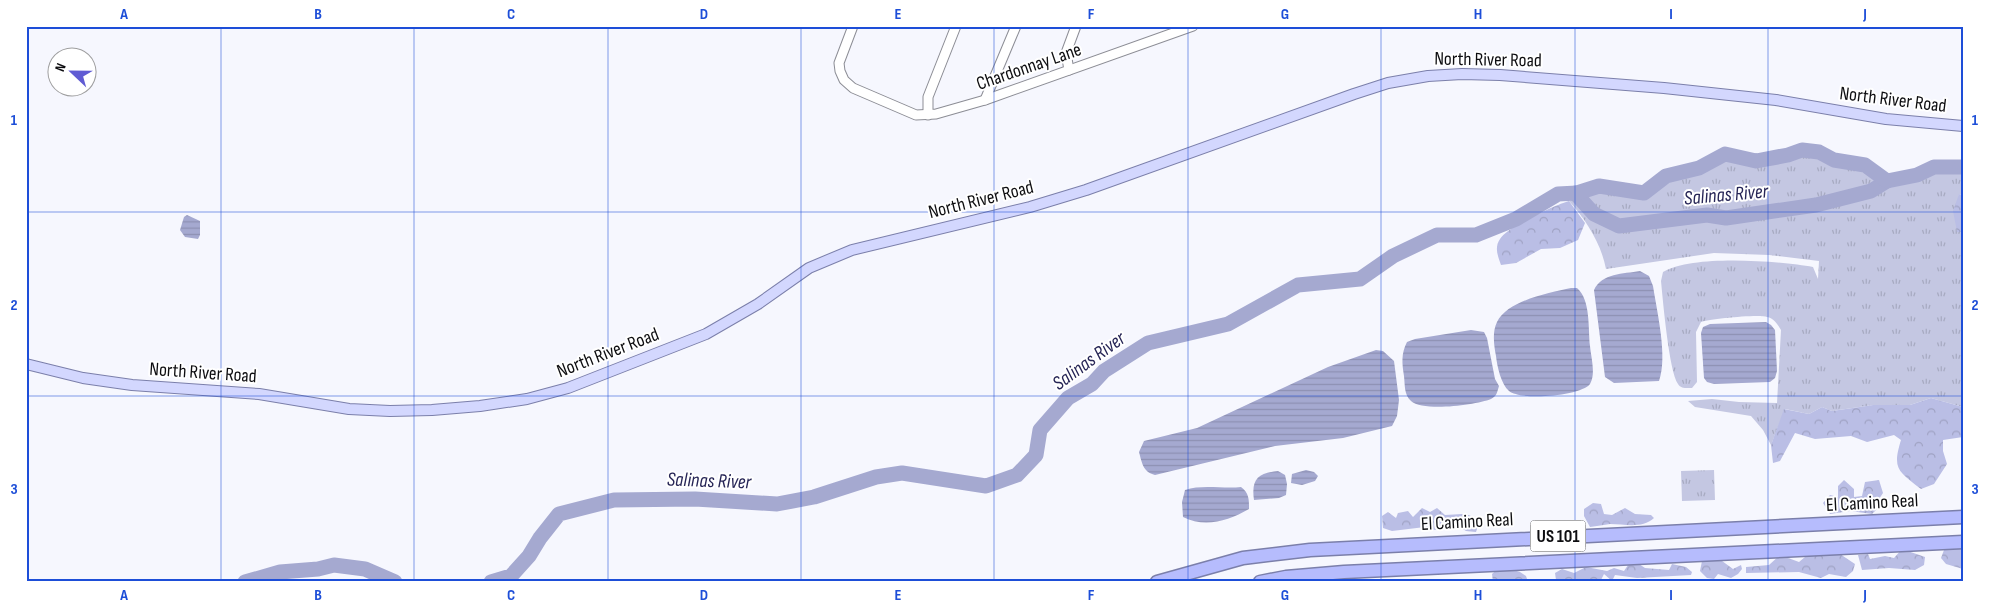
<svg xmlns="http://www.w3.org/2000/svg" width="1989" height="608" font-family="'Sofia Sans Condensed',sans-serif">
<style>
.grass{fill:url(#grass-tufts)}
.forest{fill:url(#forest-crowns)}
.water{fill:url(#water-rules)}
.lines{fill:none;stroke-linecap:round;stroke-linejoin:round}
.river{stroke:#a5a9d0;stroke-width:15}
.minor-casing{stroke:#8c8d95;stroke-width:11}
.major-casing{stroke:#7b7faa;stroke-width:12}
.highway-casing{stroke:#7b7faa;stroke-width:15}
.minor{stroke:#fff;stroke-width:9}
.major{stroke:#d3d7fe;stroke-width:10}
.highway{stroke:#b6bcfd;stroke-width:12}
.grid{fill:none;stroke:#1d4ed8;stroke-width:1;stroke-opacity:0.55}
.labels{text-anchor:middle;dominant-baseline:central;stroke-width:4;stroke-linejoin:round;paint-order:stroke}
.shield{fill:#fff;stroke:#565658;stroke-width:1}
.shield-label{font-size:18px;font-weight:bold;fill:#0d0d10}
.street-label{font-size:19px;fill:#0d0d10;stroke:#fff}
.water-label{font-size:20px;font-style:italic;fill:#262556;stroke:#fff}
.neatline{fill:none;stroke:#1d4ed8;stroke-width:2}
.grid-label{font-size:16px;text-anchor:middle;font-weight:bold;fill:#1d4ed8}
</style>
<defs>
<pattern id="grass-tufts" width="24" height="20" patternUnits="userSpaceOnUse" patternTransform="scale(1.25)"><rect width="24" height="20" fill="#c4c7e2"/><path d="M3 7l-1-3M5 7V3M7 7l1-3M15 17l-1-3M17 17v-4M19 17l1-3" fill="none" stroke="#a7aac1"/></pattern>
<pattern id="forest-crowns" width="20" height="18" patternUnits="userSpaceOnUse" patternTransform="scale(1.25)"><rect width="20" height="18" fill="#babee5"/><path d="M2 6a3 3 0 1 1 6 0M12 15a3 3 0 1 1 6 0" fill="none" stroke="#9fa2c3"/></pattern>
<pattern id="water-rules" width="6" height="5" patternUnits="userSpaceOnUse" patternTransform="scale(1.25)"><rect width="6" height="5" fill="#a5a9d0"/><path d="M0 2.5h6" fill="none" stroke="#8d90b2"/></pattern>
</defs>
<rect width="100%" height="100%" fill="#f6f7fe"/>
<!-- grass -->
<g class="grass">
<path d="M1801 154 1815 155 1836 164 1853 166 1870 173 1885 184 1904 182 1937 172 1963 171V195L1959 194 1957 232H1963V407L1931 398 1910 405H1873L1832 411 1822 407 1809 414 1785 409 1771 445 1763 430 1751 416 1695 407 1688 401 1712 399 1739 402 1777 403 1781 330C1778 325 1774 318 1767 317 1759 314 1710 319 1701 322L1696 332 1697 382 1692 388C1687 388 1681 389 1678 384 1669 371 1663 301 1661 281L1663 272C1694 254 1778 261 1813 267L1818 279 1819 261 1769 255 1714 253 1606 269C1601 243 1586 220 1569 201L1601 190 1647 196 1668 181 1704 170 1728 159 1763 163 1789 159Z"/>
<path d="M1714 470 1715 500 1682 501 1681 471Z"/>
</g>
<!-- forest -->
<g class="forest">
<path d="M1959 194 1963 195V232H1957L1953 211Z"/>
<path d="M1569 201 1585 223 1578 240 1560 248 1541 249 1516 263 1501 265C1498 256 1494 248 1500 239 1507 227 1555 205 1569 201Z"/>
<path d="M1931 398 1963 407V437L1943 440V451L1947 464 1934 484 1921 489C1898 471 1892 469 1901 440L1894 435 1867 442 1851 436 1815 439 1795 433 1780 461 1773 463 1771 445 1784 409 1809 414 1822 407 1832 411 1873 405H1910Z"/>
<path d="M1844 480 1854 489V497L1862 496 1865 482 1879 480 1883 493 1877 502 1878 508 1872 514 1850 511 1830 514 1823 503 1830 495 1838 497V486Z"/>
<path d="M1593 503 1601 504 1604 514 1612 515 1625 508 1635 514 1651 515 1654 518C1642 529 1625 524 1610 524 1604 525 1597 526 1590 527L1584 516V509Z"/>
<path d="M1422 508 1430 512 1437 508 1445 515C1460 515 1472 509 1478 526L1476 532 1466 531 1458 526 1435 530 1425 527 1392 531 1383 528 1382 516 1388 512 1396 518 1398 513 1408 511 1413 517Z"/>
<path d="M1953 545H1963V569L1946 564 1941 558 1944 550Z"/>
<path d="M1902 549 1925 557 1924 565 1915 570 1889 568 1862 570 1858 555 1868 554 1870 559 1885 556 1894 558Z"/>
<path d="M1811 552H1837L1855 564 1853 571 1846 577 1829 574 1821 578 1799 572 1746 573V567L1769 565 1780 555 1799 562Z"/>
<path d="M1718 558 1733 569 1741 565 1742 569 1738 574 1731 578 1718 574 1714 579 1707 578 1700 571 1702 561Z"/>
<path d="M1639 564 1645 568 1669 570 1672 564 1686 567 1692 572 1691 575 1637 578 1615 575 1612 581 1604 574 1600 582 1556 580 1555 573 1562 569 1574 573 1586 567 1607 571 1614 568 1624 571 1628 565Z"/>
<path d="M1501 566 1520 572 1526 576 1528 582H1493L1492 574Z"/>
</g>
<!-- water -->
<g class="water">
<path d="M187 215 200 221V235L198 239 185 237 180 230 184 217Z"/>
<path d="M1640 271 1649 276 1653 286C1657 312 1668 357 1659 381L1614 383 1605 377 1594 290C1602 273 1623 274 1640 271Z"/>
<path d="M1571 288H1577C1591 300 1588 329 1590 346 1591 357 1596 374 1590 384 1581 396 1521 401 1509 391 1501 384 1497 366 1496 356 1494 346 1492 332 1497 322 1508 300 1549 293 1571 288Z"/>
<path d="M1766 322 1771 325 1775 330 1777 371 1775 378 1770 382 1714 384 1707 382 1704 378 1701 333 1703 327 1710 324Z"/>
<path d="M1471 330 1484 332 1487 338 1495 379 1499 386C1497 392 1497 396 1491 399 1476 405 1423 412 1411 401 1404 395 1405 385 1404 376 1402 363 1401 354 1407 342L1415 339Z"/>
<path d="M1376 350 1383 351 1394 361 1399 400 1397 416 1392 426 1343 438 1275 446 1155 475C1143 472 1142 463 1139 452L1144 441 1197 428 1328 367Z"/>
<path d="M1306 470 1314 472 1318 476 1315 481 1302 485 1291 483 1292 474Z"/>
<path d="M1278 471 1285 475 1287 484 1286 495 1279 498 1254 500C1251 479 1258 473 1278 471Z"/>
<path d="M1241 487C1249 493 1249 499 1249 509 1228 521 1205 528 1183 517L1182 502 1185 490C1202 484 1223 489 1241 487Z"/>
</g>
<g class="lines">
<!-- river -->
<g class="river">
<path d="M1575 193 1594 214 1619 226 1707 215 1726 218 1816 205 1871 191 1887 181"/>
<path d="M245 582 280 572 318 569 334 565 365 569 395 582"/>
<path d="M491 582 511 576 529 556 540 538 559 514 614 500 695 499 777 504 814 497 876 477 902 473 986 486 1017 475 1036 455 1040 430 1068 398 1092 384 1104 371 1148 343 1228 324 1298 285 1360 279 1393 256 1437 235H1476L1516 219 1558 194 1577 193 1599 186 1644 193 1666 176 1699 168 1725 154 1756 161 1788 155 1802 150 1819 152 1834 160 1865 165 1887 181 1917 175 1934 167H1963"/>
</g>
<defs>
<g id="minor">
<path d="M853 26 839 63 840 71 844 80 853 88 916 115 936 114 985 100 1193 26"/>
<path d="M1069 70 1066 53 1076 26"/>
<path d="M985 100 1016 26"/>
<path d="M928 115V97L956 26"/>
</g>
<path id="major" d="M26 364 83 378 132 385 259 394 349 409 390 411 432 410 480 406 527 399 568 388 706 334 758 304 809 268 852 250 1030 207 1086 190 1354 94 1388 83 1428 76 1462 74 1500 75 1664 88 1776 100 1886 119 1963 126"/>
<g id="highway">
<path d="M1157 582 1243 558 1310 550 1963 517"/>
<path d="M1260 582 1286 577 1344 572 1963 542"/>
</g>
</defs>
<!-- minor casing -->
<use href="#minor" class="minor-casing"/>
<!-- major casing -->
<use href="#major" class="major-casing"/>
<!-- highway casing -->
<use href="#highway" class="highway-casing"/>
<!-- minor -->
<use href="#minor" class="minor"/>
<!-- major -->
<use href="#major" class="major"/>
<!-- highway -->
<use href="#highway" class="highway"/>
</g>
<!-- grid -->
<path class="grid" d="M221 26V582M414 26V582M608 26V582M801 26V582M994 26V582M1188 26V582M1381 26V582M1575 26V582M1768 26V582M26 212H1963M26 396H1963"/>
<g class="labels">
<!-- shield labels -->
<rect class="shield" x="1530.5" y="520.5" width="55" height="31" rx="4"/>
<g class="shield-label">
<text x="1558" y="536">US 101</text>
</g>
<!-- street labels -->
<g class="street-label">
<text transform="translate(1488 60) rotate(1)">North River Road</text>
<text transform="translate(1029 67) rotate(-19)">Chardonnay Lane</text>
<text transform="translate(1893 100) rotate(7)">North River Road</text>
<text transform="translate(981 200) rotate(-14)">North River Road</text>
<text transform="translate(608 353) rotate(-21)">North River Road</text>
<text transform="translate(203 373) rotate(4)">North River Road</text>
<text transform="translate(1872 503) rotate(-3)">El Camino Real</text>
<text transform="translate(1467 522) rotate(-3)">El Camino Real</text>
</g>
<!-- water labels -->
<g class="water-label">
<text transform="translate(1726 195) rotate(-5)">Salinas River</text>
<text transform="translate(1089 361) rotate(-36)">Salinas River</text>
<text transform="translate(709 481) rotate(2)">Salinas River</text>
</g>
</g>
<!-- border -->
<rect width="1989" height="608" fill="none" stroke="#ffffff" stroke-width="55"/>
<!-- north arrow -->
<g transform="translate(72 72) rotate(292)"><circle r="24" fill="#ffffff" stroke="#9e9e9f"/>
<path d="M0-4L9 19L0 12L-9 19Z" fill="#605bd3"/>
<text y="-8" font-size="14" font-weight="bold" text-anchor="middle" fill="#0d0d10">N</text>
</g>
<rect x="28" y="28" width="1934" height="552" class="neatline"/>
<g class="grid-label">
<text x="124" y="19">A</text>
<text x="318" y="19">B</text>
<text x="511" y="19">C</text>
<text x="704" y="19">D</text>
<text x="898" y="19">E</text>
<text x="1091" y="19">F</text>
<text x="1285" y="19">G</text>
<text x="1478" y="19">H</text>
<text x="1671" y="19">I</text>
<text x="1865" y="19">J</text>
<text x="14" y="125">1</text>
<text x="1975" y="125">1</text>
<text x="14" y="310">2</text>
<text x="1975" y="310">2</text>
<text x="14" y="494">3</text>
<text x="1975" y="494">3</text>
<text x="124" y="600">A</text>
<text x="318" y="600">B</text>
<text x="511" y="600">C</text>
<text x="704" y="600">D</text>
<text x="898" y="600">E</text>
<text x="1091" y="600">F</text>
<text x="1285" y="600">G</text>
<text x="1478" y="600">H</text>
<text x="1671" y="600">I</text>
<text x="1865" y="600">J</text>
</g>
</svg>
